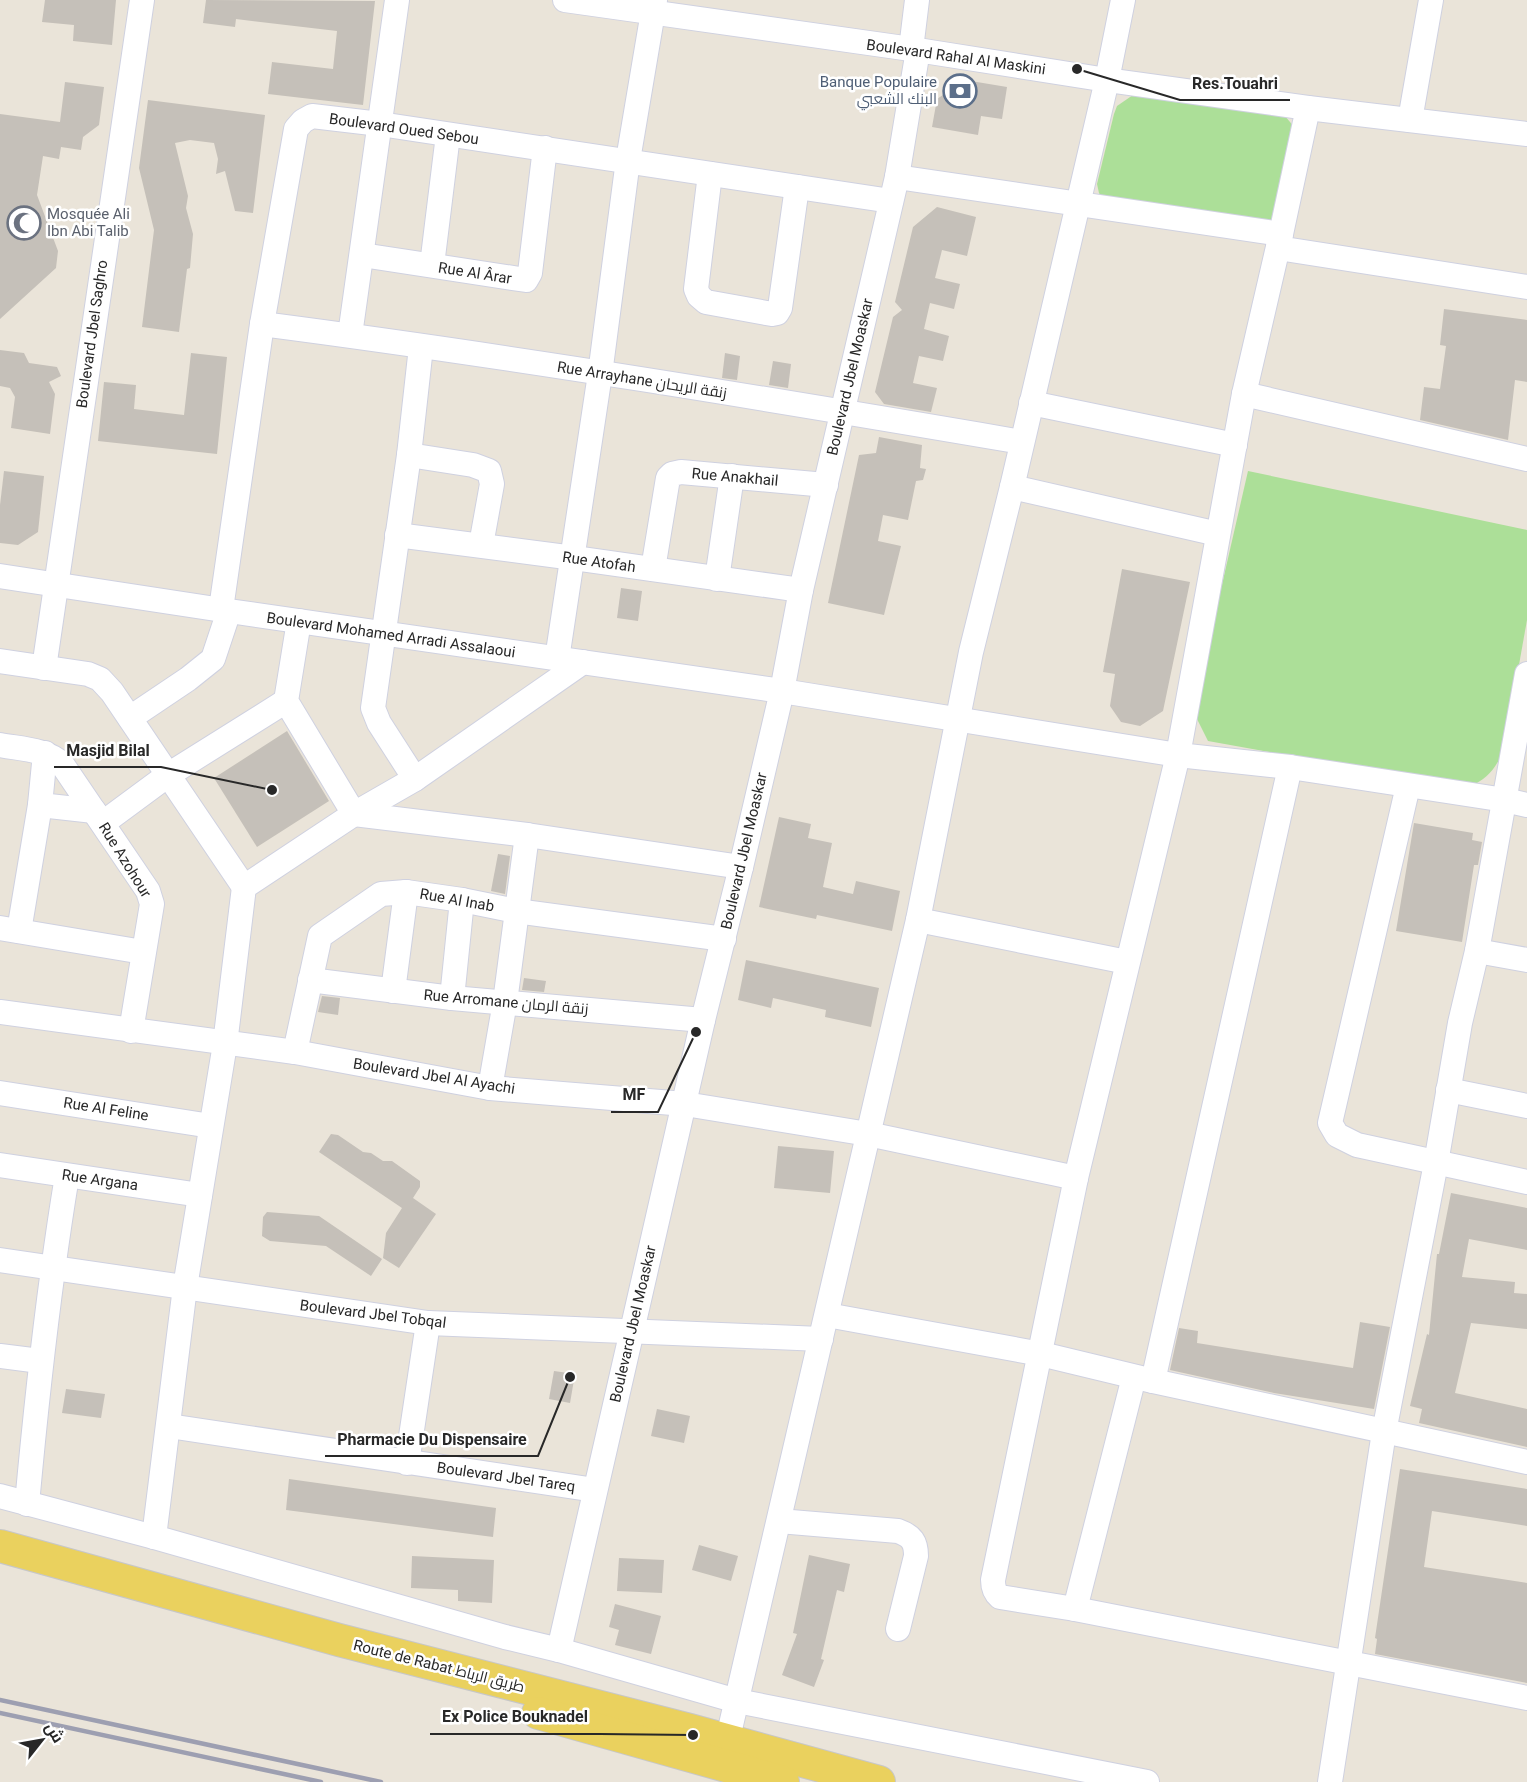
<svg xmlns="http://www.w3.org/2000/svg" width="1527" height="1782" font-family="Roboto,Cairo,sans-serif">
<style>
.green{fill:#acdf98}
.building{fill:#c5c0b9}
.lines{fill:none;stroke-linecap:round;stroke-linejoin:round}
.minor-casing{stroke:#cfd1e0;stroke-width:26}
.major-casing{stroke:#c7c7c7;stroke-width:34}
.minor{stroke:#fff;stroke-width:24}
.major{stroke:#ead15e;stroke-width:32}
.rail{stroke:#9d9fb1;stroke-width:4.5}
.labels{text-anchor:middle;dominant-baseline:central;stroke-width:5;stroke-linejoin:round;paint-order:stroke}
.street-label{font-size:15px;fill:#282828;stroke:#fff}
.service-label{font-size:15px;fill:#4e5e75;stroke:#fff;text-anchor:end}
.worship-label{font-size:15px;fill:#5b616d;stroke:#fff;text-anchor:start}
.leader{fill:none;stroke:#282828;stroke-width:2}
.callout-dot{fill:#282828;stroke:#fff;stroke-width:2}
.callout-label{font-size:16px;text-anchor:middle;font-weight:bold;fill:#282828;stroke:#fff;stroke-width:5;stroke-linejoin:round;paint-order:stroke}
</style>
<rect width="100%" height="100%" fill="#eae4d9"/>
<!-- green -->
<g class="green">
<path d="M1133 95 1285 116 1295 128 1280 210 1271 223 1103 200 1099 193 1097 184 1114 114 1117 106Z"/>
<path d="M1248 471 1527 530V620L1504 749C1495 770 1489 777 1468 788L1208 741 1193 711Z"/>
</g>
<!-- building -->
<g class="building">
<path d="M45 0H116L112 45 73 41 74 25 42 22Z"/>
<path d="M206 0 375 1 363 105 268 94 272 62 333 69 337 31 236 19 235 27 203 23Z"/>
<path d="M965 80 1007 87 1002 119 981 116 978 135 932 127 937 99Z"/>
<path d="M65 82 104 87 99 125 83 137 81 150 61 147 59 159 43 156 37 195 58 251 56 268 0 319V114L60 122Z"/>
<path d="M148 100 265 115 253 213 235 211 225 171 216 174 218 159 214 143 190 140 175 143 188 196 186 208 193 234 190 268 187 269 179 332 142 327 154 230 139 168Z"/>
<path d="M937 207 976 217 967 256 942 250 935 278 960 284 954 309 930 303 924 329 949 336 943 361 919 356 913 383 937 388 931 412 884 404 875 392 893 317 902 310 895 302 913 227Z"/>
<path d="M1444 309 1527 320V382L1515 380 1508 440 1420 420 1424 387 1440 389 1446 346 1440 345Z"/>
<path d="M0 350 24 353 29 363 57 367 61 376 49 382 55 394 50 434 11 428 15 397 10 388 0 386Z"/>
<path d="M191 353 227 357 217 454 98 441 104 382 136 385 134 409 184 415Z"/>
<path d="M725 353 740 356 737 380 722 378Z"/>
<path d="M773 361 791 364 788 388 769 385Z"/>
<path d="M879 437 922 445 920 468 926 469 923 480 916 481 908 520 883 515 878 541 901 546 884 615 828 603 859 455 876 453Z"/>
<path d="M4 471 44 476 38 532 18 545 0 543V505Z"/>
<path d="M1122 569 1190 582 1163 711 1140 726 1121 722 1110 706 1115 674 1103 672Z"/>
<path d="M621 588 642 591 638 621 617 618Z"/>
<path d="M287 731 329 801 257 847 214 778Z"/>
<path d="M779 817 811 824 808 838 832 843 823 887 853 894 856 881 900 891 892 931 817 915 816 919 759 907Z"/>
<path d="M1414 823 1473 833 1472 840 1482 842 1478 865H1474L1462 942 1396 931Z"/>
<path d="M498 854 510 856 505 894 491 891Z"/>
<path d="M746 960 879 988 871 1027 825 1017 826 1010 773 998 771 1008 738 1000Z"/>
<path d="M524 978 546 981 544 992 522 990Z"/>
<path d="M322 996 340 998 338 1015 318 1012Z"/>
<path d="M331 1134 338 1135 363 1152 371 1153 383 1161H392L420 1181V1187L413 1198 436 1214 399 1268 383 1258 386 1233 402 1208 319 1152Z"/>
<path d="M778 1146 834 1151 830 1193 774 1188Z"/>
<path d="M1451 1193 1527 1208V1250L1469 1239 1462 1277 1515 1282 1514 1293 1527 1294V1329L1471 1323 1455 1393 1527 1409V1447L1419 1423 1422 1409 1410 1406 1427 1334 1429 1335 1437 1254H1439Z"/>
<path d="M267 1212 319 1216 382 1259 371 1276 326 1246 270 1241 262 1236 263 1217Z"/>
<path d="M1360 1322 1390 1327 1374 1409 1274 1393 1170 1370 1179 1328 1198 1331 1197 1343 1353 1368Z"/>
<path d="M554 1371 575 1374 570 1403 549 1399Z"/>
<path d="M66 1389 105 1394 101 1418 62 1413Z"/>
<path d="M657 1409 690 1416 684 1443 651 1436Z"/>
<path d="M1400 1469 1527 1489V1526L1432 1511 1424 1567 1527 1583V1683L1375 1654 1377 1639 1375 1638Z"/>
<path d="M289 1479 496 1508 493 1537 286 1510Z"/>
<path d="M699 1545 738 1556 731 1581 692 1570Z"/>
<path d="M809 1555 850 1564 844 1592 837 1590 821 1659 824 1660 814 1687 782 1675 797 1634 793 1633Z"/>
<path d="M412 1556 494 1560 492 1603 458 1601V1590L411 1588Z"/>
<path d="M619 1558 664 1560 662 1593 617 1591Z"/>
<path d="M615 1604 661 1616 651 1654 615 1645 619 1630 609 1627Z"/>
</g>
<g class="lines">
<defs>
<g id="minor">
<path d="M565 0 911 49 1107 80 1308 108 1527 134"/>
<path d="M911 49 917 0"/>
<path d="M1308 108 1281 234 1244 394 1178 755 1076 1178 993 1580C993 1587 994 1592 1000 1597L1075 1609 1527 1698"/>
<path d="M1410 120 1431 0"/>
<path d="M710 174 696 289 699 296 706 302 772 314 777 313 780 308 797 187"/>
<path d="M897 177 1281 234"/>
<path d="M1278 248 1527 287"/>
<path d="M362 255 526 280 530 273 545 148"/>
<path d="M432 265 448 135"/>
<path d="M262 324C516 357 769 399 1022 442"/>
<path d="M350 335 397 0"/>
<path d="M1244 394 1527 459"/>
<path d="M1031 403 1235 445"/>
<path d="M409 455 473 465 489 471 492 484 481 545"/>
<path d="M1012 487 1218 534"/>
<path d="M397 535 574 558 801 590"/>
<path d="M653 569 668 478 672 474 681 472 826 485"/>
<path d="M0 576 229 611 782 691 1178 755 1290 767 1505 800 1527 805"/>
<path d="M717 579 732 476"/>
<path d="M221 609 262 324 296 129 303 121 312 116 380 124 891 201"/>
<path d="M299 621 286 701 354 814 527 835 741 867"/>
<path d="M557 659 600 374 628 160 655 0"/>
<path d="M0 661 88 674 100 679 112 692 244 887"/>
<path d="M44 668 142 0"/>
<path d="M130 718 188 679 213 659 229 611"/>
<path d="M0 745C21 749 46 749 62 764L148 891 152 904 131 1031"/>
<path d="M415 779 379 723 373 708 409 455 421 347"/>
<path d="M1408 786 1330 1123 1337 1135 1357 1145 1527 1182"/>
<path d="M40 805 94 811"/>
<path d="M103 823 168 775 286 701"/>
<path d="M918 920 1127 962"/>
<path d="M0 928 143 952"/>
<path d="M19 931 40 805 45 753"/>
<path d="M1477 951 1527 960"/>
<path d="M310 980 452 998 703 1020"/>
<path d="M393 991 406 892"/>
<path d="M452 998 462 900"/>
<path d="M0 1012 295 1052 490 1088 685 1104 868 1134 1076 1178"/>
<path d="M295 1052 320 936 381 894 406 892 462 900 516 911 724 939"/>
<path d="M490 1088 505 1002 527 835"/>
<path d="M1448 1090 1527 1106"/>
<path d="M0 1093 211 1126"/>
<path d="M0 1165 200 1195"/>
<path d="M0 1260 428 1323 821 1339"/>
<path d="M827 1315 1041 1354 1153 1381 1527 1462"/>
<path d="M0 1356 40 1361"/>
<path d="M1153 1381 1290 767"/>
<path d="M169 1426 595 1490"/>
<path d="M407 1463 428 1323"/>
<path d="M0 1496 154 1537 505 1637 559 1650 737 1701 1147 1782"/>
<path d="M27 1504C37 1394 49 1285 67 1176"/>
<path d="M779 1521 898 1531C912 1536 916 1542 916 1556L898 1629"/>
<path d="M154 1537 185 1287 225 1044 244 887 354 814 415 779 583 662"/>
<path d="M1075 1609 1134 1377"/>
<path d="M559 1650 703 1020 741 867 782 691 801 590 897 177 918 50"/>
<path d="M727 1742 918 920 971 652 1012 487 1107 80 1123 0"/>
<path d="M1330 1782 1384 1432 1436 1163 1460 1023 1477 951 1527 674"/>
</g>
<g id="major">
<path d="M0 1546 339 1640 690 1730 879 1782"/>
<path d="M538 1713 783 1782"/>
</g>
</defs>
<!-- minor casing -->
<use href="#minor" class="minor-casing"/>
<!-- major casing -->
<use href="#major" class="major-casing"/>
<!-- minor -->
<use href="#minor" class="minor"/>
<!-- major -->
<use href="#major" class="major"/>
<!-- rail -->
<g class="rail">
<path d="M0 1700 381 1782"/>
<path d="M0 1713 321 1782"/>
</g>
</g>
<!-- icons -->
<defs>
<symbol id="bank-ring" viewBox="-11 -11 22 22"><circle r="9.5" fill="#fff" stroke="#5c6f8a" stroke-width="1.5"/><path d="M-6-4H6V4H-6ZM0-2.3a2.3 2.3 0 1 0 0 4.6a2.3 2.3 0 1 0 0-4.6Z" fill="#5c6f8a"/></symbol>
<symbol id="mosque-ring" viewBox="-11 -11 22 22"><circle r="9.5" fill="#fff" stroke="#6b7280" stroke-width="1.5"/><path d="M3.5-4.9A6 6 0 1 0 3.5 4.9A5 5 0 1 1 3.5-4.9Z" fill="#6b7280"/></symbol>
</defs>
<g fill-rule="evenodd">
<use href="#bank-ring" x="941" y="72" width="38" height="38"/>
<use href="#mosque-ring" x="5" y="204" width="38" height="38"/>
</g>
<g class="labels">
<!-- street labels -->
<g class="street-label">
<text transform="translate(956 57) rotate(8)">Boulevard Rahal Al Maskini</text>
<text transform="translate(404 129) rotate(8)">Boulevard Oued Sebou</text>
<text transform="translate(475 273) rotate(9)">Rue Al Ârar</text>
<text transform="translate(92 334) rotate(-82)">Boulevard Jbel Saghro</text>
<text transform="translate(850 377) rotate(-77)">Boulevard Jbel Moaskar</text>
<text transform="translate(642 380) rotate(9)">Rue Arrayhane زنقة الريحان</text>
<text transform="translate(735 477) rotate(5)">Rue Anakhail</text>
<text transform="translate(599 562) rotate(8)">Rue Atofah</text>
<text transform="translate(391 635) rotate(8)">Boulevard Mohamed Arradi Assalaoui</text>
<text transform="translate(744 851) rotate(-77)">Boulevard Jbel Moaskar</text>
<text transform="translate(125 860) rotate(58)">Rue Azohour</text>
<text transform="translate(457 900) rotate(10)">Rue Al Inab</text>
<text transform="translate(506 1002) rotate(5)">Rue Arromane زنقة الرمان</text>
<text transform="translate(434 1076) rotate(9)">Boulevard Jbel Al Ayachi</text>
<text transform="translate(106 1109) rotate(9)">Rue Al Feline</text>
<text transform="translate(100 1180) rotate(8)">Rue Argana</text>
<text transform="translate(373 1314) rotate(7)">Boulevard Jbel Tobqal</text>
<text transform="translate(633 1324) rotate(-77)">Boulevard Jbel Moaskar</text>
<text transform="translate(506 1477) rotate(8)">Boulevard Jbel Tareq</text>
<text transform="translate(439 1666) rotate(14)">Route de Rabat طريق الرباط</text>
</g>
<!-- service labels -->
<g class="service-label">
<text x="937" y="82">Banque Populaire<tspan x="937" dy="17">البنك الشعبي</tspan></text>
</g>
<!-- worship labels -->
<g class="worship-label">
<text x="47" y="214">Mosquée Ali<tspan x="47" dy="17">Ibn Abi Talib</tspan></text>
</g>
</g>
<!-- callouts -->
<path class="leader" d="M1077 69L1180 100H1290M272 790L161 767H54M696 1032L658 1112H611M570 1377L538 1456H325M693 1735L600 1734H430"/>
<g class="callout-dot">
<circle cx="1077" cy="69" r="6"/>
<circle cx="272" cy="790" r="6"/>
<circle cx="696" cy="1032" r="6"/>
<circle cx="570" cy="1377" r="6"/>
<circle cx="693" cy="1735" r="6"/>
</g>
<g class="callout-label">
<text x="1235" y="89">Res.Touahri</text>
<text x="108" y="756">Masjid Bilal</text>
<text x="634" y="1100">MF</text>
<text x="432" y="1445">Pharmacie Du Dispensaire</text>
<text x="515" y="1722">Ex Police Bouknadel</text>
</g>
<!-- north arrow -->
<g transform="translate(42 1740) rotate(59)" stroke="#ffffff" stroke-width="4.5" paint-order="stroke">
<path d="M0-4.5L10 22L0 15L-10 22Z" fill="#282828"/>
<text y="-9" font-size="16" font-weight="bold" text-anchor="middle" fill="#282828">ش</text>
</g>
</svg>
